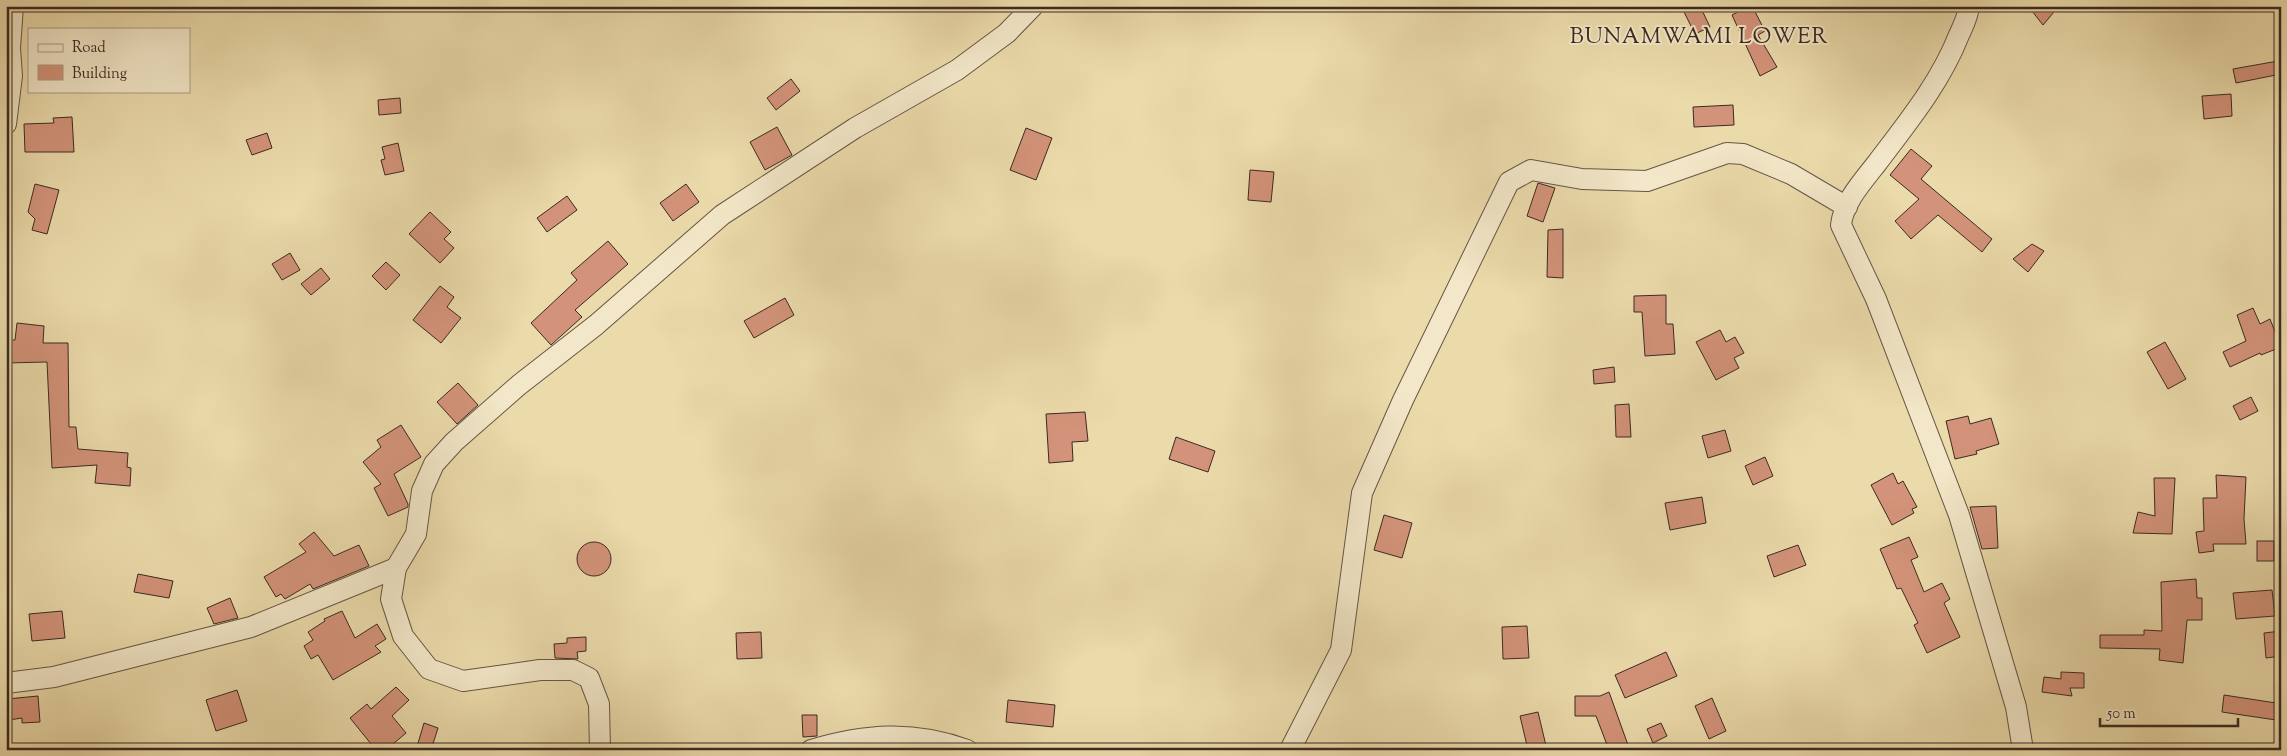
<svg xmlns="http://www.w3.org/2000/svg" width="2287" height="756" font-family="'Sorts Mill Goudy',serif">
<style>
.building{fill:#d3937a;stroke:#3b2a22}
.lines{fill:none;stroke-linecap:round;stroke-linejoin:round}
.minor-casing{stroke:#675644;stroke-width:22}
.minor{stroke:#f2e7c8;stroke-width:20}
.labels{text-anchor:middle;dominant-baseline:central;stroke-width:4;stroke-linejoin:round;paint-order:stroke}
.quarter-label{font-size:22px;letter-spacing:1px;fill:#3b2a22;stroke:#f2e7c8}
</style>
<rect width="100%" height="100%" fill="#ebdaaa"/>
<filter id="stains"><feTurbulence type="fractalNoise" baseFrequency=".004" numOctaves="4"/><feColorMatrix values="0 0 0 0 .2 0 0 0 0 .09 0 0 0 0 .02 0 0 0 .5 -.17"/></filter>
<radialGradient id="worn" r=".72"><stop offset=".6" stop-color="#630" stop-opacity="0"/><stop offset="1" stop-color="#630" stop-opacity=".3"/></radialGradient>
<!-- building -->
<g class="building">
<path d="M1681 6H1700L1710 27 1695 34Z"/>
<path d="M1749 6H1752L1765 31 1758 35 1777 67 1760 76 1732 15Z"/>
<path d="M2028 6H2059L2043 25Z"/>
<path d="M2278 61 2281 74 2236 83 2233 69Z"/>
<path d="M791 79 800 91 776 110 767 98Z"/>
<path d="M2231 94 2232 116 2204 119 2202 96Z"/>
<path d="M400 98 401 113 379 115 378 100Z"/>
<path d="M1733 105 1734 125 1694 127 1693 107Z"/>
<path d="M72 117 74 152H25L24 124 54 123 53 118Z"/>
<path d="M777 127 792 155 765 170 750 142Z"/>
<path d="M1026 128 1052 138 1036 180 1010 170Z"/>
<path d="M267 133 272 148 252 155 246 140Z"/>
<path d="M398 143 404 171 385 175 381 160 385 159 382 147Z"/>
<path d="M1911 149 1932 166 1921 179 1992 239 1982 252 1938 215 1911 239 1895 221 1919 199 1890 175Z"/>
<path d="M1250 170 1274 172 1271 202 1248 200Z"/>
<path d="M1538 183 1555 188 1543 222 1527 216Z"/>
<path d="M35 184 59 190 47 234 32 230 35 219 28 212Z"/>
<path d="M686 184 699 202 673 221 660 203Z"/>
<path d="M567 196 577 210 547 232 537 218Z"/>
<path d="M430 212 451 232 444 239 454 248 440 263 409 234Z"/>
<path d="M1563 229V278L1547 277 1548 230Z"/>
<path d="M608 241 628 264 575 310 582 317 551 345 531 323 577 280 571 273Z"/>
<path d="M2032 244 2044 251 2028 272 2013 259Z"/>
<path d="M290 253 300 270 282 280 272 264Z"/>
<path d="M386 262 400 275 386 290 372 276Z"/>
<path d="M321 268 330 279 311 295 301 284Z"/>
<path d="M440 286 454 297 447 307 461 318 441 343 413 320Z"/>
<path d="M1666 295V324H1673L1675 354 1645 356 1642 312H1634V296Z"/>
<path d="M785 298 794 315 754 338 744 321Z"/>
<path d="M2253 308 2260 324 2270 319 2281 347 2261 355 2260 353 2230 367 2223 352 2246 341 2237 315Z"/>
<path d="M17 323 44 326 43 343H68L69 427H76L78 449 128 453 127 467 131 468 130 486 95 483 97 465 52 468 47 362 6 363V340H15Z"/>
<path d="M1720 330 1726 342 1735 337 1744 353 1734 358 1739 368 1716 380 1696 342Z"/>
<path d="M2165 342 2186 379 2168 389 2147 352Z"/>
<path d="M1614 367 1615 382 1594 384 1593 370Z"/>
<path d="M458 383 478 405 457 424 437 402Z"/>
<path d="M2251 397 2258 411 2240 420 2233 406Z"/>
<path d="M1629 404 1631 437H1616L1615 405Z"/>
<path d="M1085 412 1088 441 1072 442 1073 461 1049 463 1046 414Z"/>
<path d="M1968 416 1970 424 1991 418 1999 444 1976 451 1977 454 1955 459 1946 421Z"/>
<path d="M401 425 421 457 394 474 408 504V507L388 516 374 488 381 484 363 462 381 447 377 440Z"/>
<path d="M1725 430 1731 451 1708 458 1702 436Z"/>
<path d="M1176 437 1215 451 1208 472 1169 459Z"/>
<path d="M1765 457 1773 476 1753 485 1745 466Z"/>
<path d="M1893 473 1898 484 1903 481 1917 507 1912 509 1914 513 1892 525 1871 485Z"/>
<path d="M2216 475 2246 477 2244 519 2246 544H2213L2214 551 2199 553 2196 532 2204 531 2203 498H2217Z"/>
<path d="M2154 478H2175L2172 534 2133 533 2138 512 2155 516Z"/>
<path d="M1702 497 1706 523 1670 530 1665 503Z"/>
<path d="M1996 506 1998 548 1982 549 1970 507Z"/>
<path d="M1384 515 1412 523 1402 558 1374 550Z"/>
<path d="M314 532 334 556 359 545 369 566 313 589 310 584 285 599 281 594 276 597 264 577 306 552 299 544Z"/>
<path d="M1909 537 1918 557 1911 560 1924 592 1942 583 1950 599 1944 603 1960 637 1927 653 1914 625 1918 623 1901 588 1897 589 1880 549Z"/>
<rect x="2257" y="541" width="17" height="20"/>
<circle cx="594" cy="559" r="17"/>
<path d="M1798 545 1806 565 1774 577 1767 556Z"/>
<path d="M138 574 173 581 169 598 134 592Z"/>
<path d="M2196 579 2197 598H2202V620H2187L2183 663 2159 660 2160 649 2100 648V635H2144V630L2162 631 2161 582Z"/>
<path d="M2272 590 2275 616 2236 619 2233 593Z"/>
<path d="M230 598 238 618 214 624 207 608Z"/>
<path d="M62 611 65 638 32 641 29 614Z"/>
<path d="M342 611 355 638 377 624 386 639 375 646 381 652 333 680 318 655 311 659 304 646 313 640 308 632 325 621 324 619Z"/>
<path d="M1527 626 1529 658 1503 659 1502 627Z"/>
<path d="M2281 631V656L2266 658 2264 633Z"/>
<path d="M761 632 762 658 737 659 736 633Z"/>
<path d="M586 637V651L577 652 578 659 555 658 554 644 567 643V638Z"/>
<path d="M1666 652 1677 676 1625 698 1615 675Z"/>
<path d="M2061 672 2084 673V688H2070L2072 696 2042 692 2044 677 2061 679Z"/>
<path d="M396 687 409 700 392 716 406 733 386 750H376L350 718 367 704 371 709Z"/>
<path d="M237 690 247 721 216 731 206 700Z"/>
<path d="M1609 692 1628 745 1615 750H1609L1596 716H1575V696H1600Z"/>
<path d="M2224 695 2276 703V720L2222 712Z"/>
<path d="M38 696 40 722 22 723V718L9 720 7 699Z"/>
<path d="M1712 698 1726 731 1709 739 1695 706Z"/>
<path d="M1008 700 1055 705 1053 727 1006 722Z"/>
<path d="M1538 712 1547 750H1528L1520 716Z"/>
<path d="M802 715H817V736L803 737Z"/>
<path d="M424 723 438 728 431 750H416Z"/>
<path d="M1661 723 1667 736 1653 743 1647 729Z"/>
</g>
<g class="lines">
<defs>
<g id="minor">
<path d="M1969 6C1968 17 1963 26 1959 35 1940 83 1908 122 1877 163 1863 181 1843 203 1841 225L1876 299 1959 515 2016 707 2023 750"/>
<path d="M6 124 12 76 10 48 13 6"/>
<path d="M6 683 54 677 251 627 396 568"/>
<path d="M600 750 599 704 589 678 573 670H540L463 681 429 669 403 636 391 599 396 568 416 534 422 491 434 464 454 442 519 385 596 325 722 215 855 128 957 70 1007 33 1033 6"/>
<path d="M811 750C865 734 913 730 967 750"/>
<path d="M1290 750 1341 650 1362 493 1403 400 1509 182 1531 170 1582 179 1647 181 1727 153 1743 154 1791 174 1847 207"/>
</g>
</defs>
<!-- minor casing -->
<use href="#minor" class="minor-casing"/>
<!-- minor -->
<use href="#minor" class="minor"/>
</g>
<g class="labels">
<!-- quarter labels -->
<g class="quarter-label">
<text x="1699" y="38">BUNAMWAMI LOWER</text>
</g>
</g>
<!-- margin -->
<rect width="2287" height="756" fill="none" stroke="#ebdaaa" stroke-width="25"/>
<rect x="8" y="8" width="2272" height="741" fill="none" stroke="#3b2a22" stroke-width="2.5"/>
<rect x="12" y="12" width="2262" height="731" fill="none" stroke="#3b2a22"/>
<!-- legend -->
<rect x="28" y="28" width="162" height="65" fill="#f2e7c8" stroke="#a99b86"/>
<rect x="38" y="44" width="25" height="8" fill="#f2e7c8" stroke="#a99b86"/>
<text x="72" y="52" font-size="15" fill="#3b2a22">Road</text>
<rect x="38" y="65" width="25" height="15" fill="#d3937a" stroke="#a99b86"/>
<text x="72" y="78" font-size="15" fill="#3b2a22">Building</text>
<!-- scale -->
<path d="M2100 718v8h138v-8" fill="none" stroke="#3b2a22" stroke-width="2.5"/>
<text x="2107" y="718" font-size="15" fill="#3b2a22" stroke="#f2e7c8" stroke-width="4" paint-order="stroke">50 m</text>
<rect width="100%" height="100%" filter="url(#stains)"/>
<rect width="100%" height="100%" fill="url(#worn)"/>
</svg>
